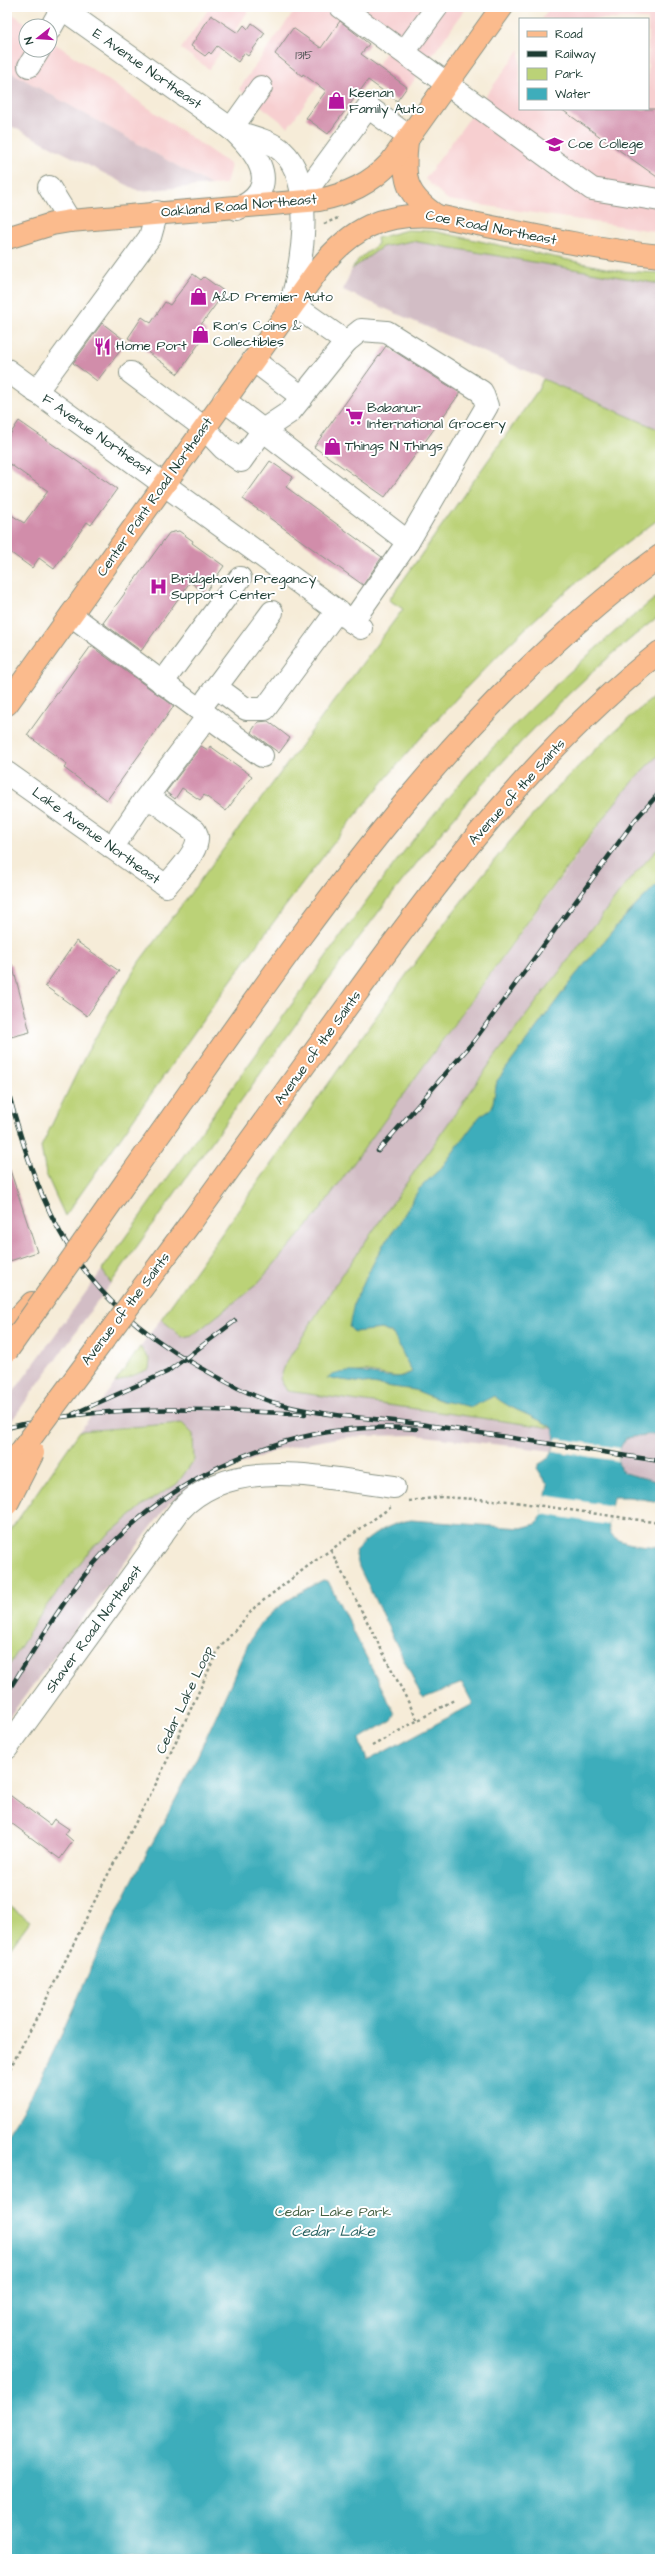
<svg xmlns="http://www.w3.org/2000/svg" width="667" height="2566" font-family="'Architects Daughter',sans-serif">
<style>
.built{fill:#f7cfd0}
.industrial{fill:#d2bdc5}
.green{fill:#bbd277;stroke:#6d8856}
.water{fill:#3eadbb;stroke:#2e7578}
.pier{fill:#f6ecd8}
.building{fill:#d18daa}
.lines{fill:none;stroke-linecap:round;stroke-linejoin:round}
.minor-casing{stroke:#8a9486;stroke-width:24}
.major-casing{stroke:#8a9486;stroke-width:24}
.highway-casing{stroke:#8a9486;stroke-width:24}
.path{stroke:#8a9486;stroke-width:2.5;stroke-dasharray:3 3;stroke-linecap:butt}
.minor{stroke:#fff;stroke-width:22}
.major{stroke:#fbbb8d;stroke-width:22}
.highway{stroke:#fbbb8d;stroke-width:22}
.rail-casing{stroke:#1f3d34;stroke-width:4.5}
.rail{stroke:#fff;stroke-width:3;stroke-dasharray:9;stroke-linecap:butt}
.highway-bridge-casing{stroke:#8a9486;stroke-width:24;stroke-linecap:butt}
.highway-bridge{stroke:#fbbb8d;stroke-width:22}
.labels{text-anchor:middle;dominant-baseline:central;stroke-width:4;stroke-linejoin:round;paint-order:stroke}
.number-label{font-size:12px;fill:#4c5152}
.street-label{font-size:14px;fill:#1f3d34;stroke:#fff}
.poi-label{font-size:14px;fill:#1f3d34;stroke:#fff;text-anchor:start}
.park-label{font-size:14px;fill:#466245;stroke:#fff}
.water-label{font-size:15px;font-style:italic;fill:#2a6463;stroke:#fff}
</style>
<rect width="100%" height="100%" fill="#fff"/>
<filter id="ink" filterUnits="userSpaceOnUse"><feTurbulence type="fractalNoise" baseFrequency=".025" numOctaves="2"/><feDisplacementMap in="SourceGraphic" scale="8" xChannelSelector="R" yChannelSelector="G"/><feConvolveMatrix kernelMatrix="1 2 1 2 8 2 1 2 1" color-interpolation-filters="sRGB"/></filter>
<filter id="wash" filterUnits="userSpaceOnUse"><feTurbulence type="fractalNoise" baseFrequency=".012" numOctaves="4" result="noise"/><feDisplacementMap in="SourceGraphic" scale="16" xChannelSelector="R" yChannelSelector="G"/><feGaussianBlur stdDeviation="0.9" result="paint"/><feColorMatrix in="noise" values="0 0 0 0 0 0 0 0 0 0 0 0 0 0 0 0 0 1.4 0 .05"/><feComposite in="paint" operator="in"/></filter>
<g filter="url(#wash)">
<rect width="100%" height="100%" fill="#f6ecd8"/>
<!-- built -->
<g class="built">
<path d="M210 7H251L209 69 181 49Z"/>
<path d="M297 7H467L400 100 369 78 394 40 365 21 288 127 239 89Z"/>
<path d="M550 7H660V232L448 200 425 179 520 49V109H648V19H542Z"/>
<path d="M7 10 30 26H26V50H50V40L231 165 226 184 211 185 7 70Z"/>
</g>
<!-- industrial -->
<g class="industrial">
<path d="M7 70 211 185 139 191 7 124Z"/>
<path d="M412 241 660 284V430L343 290 352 269 382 247Z"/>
<path d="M660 754V846L625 885 494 1058 287 1391 553 1428 556 1438 553 1451 415 1435 366 1436 337 1438 279 1449 226 1470 198 1484 170 1502 7 1720V1670L41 1613 91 1549 146 1503 177 1484 129 1426 80 1431 115 1383 132 1377 146 1353 140 1347 161 1319 182 1337 193 1335 257 1284 314 1218 621 795 647 765Z"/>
<path d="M102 1270 111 1283 7 1427V1401Z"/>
<path d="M660 1433V1482L624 1473 618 1463 620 1448 626 1438Z"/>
</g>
<!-- green -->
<g class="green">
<path d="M407 230 433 231 619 271 660 273V284L412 241 382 247 352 269 359 259 378 244 377 238Z"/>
<path d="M543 379 660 430V518C616 551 571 585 531 623 348 796 211 1012 65 1216L46 1174 41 1147 86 1054 139 962 403 609 389 600 538 390Z"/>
<path d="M660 594V615C524 721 423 850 322 988 251 1086 181 1185 111 1283L102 1270C168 1177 234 1085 300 993 357 913 415 831 482 759 537 700 597 645 660 594Z"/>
<path d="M660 692V754C630 779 608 813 584 844L314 1218 257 1284 193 1335 182 1337 161 1319C223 1231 286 1144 348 1056 440 927 535 793 660 692Z"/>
<path d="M660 846V881L619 923 574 977 497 1081 492 1108 480 1116 442 1167 419 1189 400 1222 383 1245 354 1303V1332L382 1329 394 1335 412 1372 398 1377 364 1371 328 1378 415 1390 442 1401 494 1396C512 1411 534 1415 553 1428L287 1391 280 1379 286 1363 333 1288 494 1058 625 885Z"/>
<path d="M140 1347 150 1360 149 1369 115 1383Z"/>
<path d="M182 1423 193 1434 194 1460 177 1484 146 1503 91 1549 41 1613 7 1669V1535L80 1431Z"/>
<path d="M7 1904 30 1921 10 1948 7 1946Z"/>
</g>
<!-- water -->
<path class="water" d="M660 881V1433L626 1438 620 1448 618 1463 624 1473 660 1482V1502L629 1497H613C612 1506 607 1520 609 1529 613 1546 646 1545 660 1547V2559H7V2134C52 2068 78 1993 112 1922 138 1866 170 1813 197 1757 208 1732 220 1708 231 1683 239 1664 247 1642 260 1625 276 1605 301 1592 323 1580L328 1581 395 1714 392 1720 360 1739 367 1761 473 1704 462 1683 424 1698 421 1695 359 1567 355 1551C370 1535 390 1523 411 1520L521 1528 536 1524 542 1514 548 1485 537 1468 539 1464C554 1457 557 1444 553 1428 534 1415 512 1411 494 1396L472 1407 442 1401 415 1390 327 1378C348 1365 375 1377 397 1377 402 1377 408 1374 412 1372L393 1334 382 1329 354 1332 349 1327 354 1303 366 1277 383 1245 400 1222 419 1189 442 1167 480 1116 492 1108 497 1081 574 977 619 923Z"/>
<!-- pier -->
<g class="pier">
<path d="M556 1438 620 1448 618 1461 553 1451Z"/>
<path d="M545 1495 612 1506 608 1525 542 1514Z"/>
</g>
<g id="blocks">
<!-- building -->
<g class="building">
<path d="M211 15 238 33 244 25 248 29 252 23 265 33 248 56 244 53 238 62 217 46 211 54 209 52 205 56 191 46Z"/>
<path d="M340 21 369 44 361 54 407 87 397 101 368 80 328 134 306 118 326 91 303 74 302 76 275 54 293 28 321 48Z"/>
<path d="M561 109H660V179Z"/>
<path d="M193 274 201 280 204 277 225 292 200 326 207 332 178 374 128 338 142 317 151 323 165 302 170 305Z"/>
<path d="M102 323 127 342 97 381 73 363Z"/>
<path d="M386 346 460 393 385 497 314 447Z"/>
<path d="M19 421 117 489 91 525 87 522 54 569 39 558 32 568 7 550V512L24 523 48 491 7 462V439Z"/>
<path d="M270 461 293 477 286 487 382 557 363 585 243 499Z"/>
<path d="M179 531 193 541 192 543 224 566 205 593 190 582 141 651 103 623 169 533Z"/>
<path d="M91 646 174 706 107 800 64 768 67 764 27 735Z"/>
<path d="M268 721 290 738 279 753 251 732 258 722Z"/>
<path d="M201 746 208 750 210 746 252 776 226 811 204 795 200 800 182 788 175 799 166 792Z"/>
<path d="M76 941 119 971 87 1016 45 986Z"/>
<path d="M7 964H12L30 1032 7 1038Z"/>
<path d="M7 1170H10L37 1252 7 1262Z"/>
<path d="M7 1793 50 1825 54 1819 69 1829 65 1834 73 1841 60 1859 7 1820Z"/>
</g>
</g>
</g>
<g filter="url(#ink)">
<use href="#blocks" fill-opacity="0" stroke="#8a9486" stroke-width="1"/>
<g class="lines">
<defs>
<g id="minor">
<path d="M60 7 234 131C260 156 282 189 237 209"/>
<path d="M341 7 592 189 660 200"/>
<path d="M50 29 62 8"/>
<path d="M404 52 437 7"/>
<path d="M29 66 39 50"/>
<path d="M231 129 261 87"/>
<path d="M237 132C252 137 271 141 282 151 317 182 302 272 288 311"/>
<path d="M49 187 70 221"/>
<path d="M302 197 368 107 409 137"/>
<path d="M346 342 361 330 387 332 482 392 487 406 408 542"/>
<path d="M253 360 302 397"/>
<path d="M7 370 361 628"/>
<path d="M131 373 203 427 223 448 241 461 263 430 290 412 346 342 291 303"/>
<path d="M36 392 150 237 157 212"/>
<path d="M224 400 408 542 352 622"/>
<path d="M71 615 262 756"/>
<path d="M162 683 240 578"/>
<path d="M216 687 246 709H265L337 611"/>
<path d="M207 699 272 612"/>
<path d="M7 773 166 886C176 873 205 847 195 831L154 801 143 802 112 848"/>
<path d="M143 802 208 716"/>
<path d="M7 1748 180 1510C233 1453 327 1479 394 1487"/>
</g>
<g id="major">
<path d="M407 141C403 178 404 194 437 216"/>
<path d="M7 238 52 224 70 221 319 200C348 194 370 184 391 162L502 7"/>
<path d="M7 704 318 270C351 228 383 212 437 216 511 230 584 248 660 256"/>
</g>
<g id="highway">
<path d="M130 1176C288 956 438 718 660 556"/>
<path d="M192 1221C245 1148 298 1075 351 1001 442 875 537 749 660 652"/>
<path d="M7 1330 32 1303"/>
</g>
</defs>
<!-- minor casing -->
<use href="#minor" class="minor-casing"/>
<!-- major casing -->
<use href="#major" class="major-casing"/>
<!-- highway casing -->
<use href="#highway" class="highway-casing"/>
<!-- path -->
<g class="path">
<path d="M324 224 338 218"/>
<path d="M409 1501 441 1497 508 1501 660 1523"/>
<path d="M331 1551 418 1721"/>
<path d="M372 1746 454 1700"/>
<path d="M7 2074 43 2006 104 1882 158 1780 218 1650 255 1607 308 1566 391 1507"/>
</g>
<!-- minor -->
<use href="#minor" class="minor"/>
<!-- major -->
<use href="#major" class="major"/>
<!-- highway -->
<use href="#highway" class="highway"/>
<defs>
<g id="rail">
<path d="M7 1087C41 1216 77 1296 196 1365 223 1380 249 1396 279 1404 326 1417 377 1418 426 1425 504 1436 582 1449 660 1461"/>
<path d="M378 1151 474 1041 635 820 660 792"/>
<path d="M73 1414 167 1372 235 1321"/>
<path d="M7 1428C104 1403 206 1409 305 1414"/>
<path d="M7 1693C34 1650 59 1606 91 1567 169 1473 294 1418 416 1429"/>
</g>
</defs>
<!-- rail casing -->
<use href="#rail" class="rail-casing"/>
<!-- rail -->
<use href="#rail" class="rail"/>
<defs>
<g id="highway-bridge">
<path d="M7 1351 130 1176"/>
<path d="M7 1470 192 1221"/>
<path d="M7 1504 33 1453"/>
</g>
</defs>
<!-- highway-bridge casing -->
<use href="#highway-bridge" class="highway-bridge-casing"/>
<!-- highway-bridge -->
<use href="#highway-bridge" class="highway-bridge"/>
</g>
</g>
<!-- icons -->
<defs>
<symbol id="shop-bare" viewBox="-9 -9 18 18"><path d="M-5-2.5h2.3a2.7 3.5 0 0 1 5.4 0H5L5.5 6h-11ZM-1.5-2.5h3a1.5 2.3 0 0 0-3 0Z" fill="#b5179e" stroke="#fff" stroke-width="2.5" paint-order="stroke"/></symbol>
<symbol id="university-bare" viewBox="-9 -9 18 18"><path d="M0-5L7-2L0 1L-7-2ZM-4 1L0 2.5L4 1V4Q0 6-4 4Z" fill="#b5179e" stroke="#fff" stroke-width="2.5" paint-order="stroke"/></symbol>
<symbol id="restaurant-bare" viewBox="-9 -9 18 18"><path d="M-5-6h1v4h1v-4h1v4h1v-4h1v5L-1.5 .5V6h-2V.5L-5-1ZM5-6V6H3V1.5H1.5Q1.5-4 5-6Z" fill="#b5179e" stroke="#fff" stroke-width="2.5" paint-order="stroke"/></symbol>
<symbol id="supermarket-bare" viewBox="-9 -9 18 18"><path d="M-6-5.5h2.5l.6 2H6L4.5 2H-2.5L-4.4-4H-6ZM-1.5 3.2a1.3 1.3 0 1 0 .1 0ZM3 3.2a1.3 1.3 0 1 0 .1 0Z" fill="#b5179e" stroke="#fff" stroke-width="2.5" paint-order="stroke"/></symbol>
<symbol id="hospital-bare" viewBox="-9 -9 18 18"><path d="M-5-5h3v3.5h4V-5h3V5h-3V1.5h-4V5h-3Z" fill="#b5179e" stroke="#fff" stroke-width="2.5" paint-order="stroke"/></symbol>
</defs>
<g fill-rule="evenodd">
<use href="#shop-bare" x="324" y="88" width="25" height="25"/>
<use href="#university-bare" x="542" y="132" width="25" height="25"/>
<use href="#shop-bare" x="186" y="284" width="25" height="25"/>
<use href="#shop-bare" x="188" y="322" width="25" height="25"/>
<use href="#restaurant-bare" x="90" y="334" width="25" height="25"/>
<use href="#supermarket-bare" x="342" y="404" width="25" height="25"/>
<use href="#shop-bare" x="320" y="434" width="25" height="25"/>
<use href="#hospital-bare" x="146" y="574" width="25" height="25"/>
</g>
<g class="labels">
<!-- number labels -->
<g class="number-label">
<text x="304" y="55">1315</text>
</g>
<!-- street labels -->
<g class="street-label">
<text transform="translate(147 69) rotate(35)">E Avenue Northeast</text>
<text transform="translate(239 206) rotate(-5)">Oakland Road Northeast</text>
<text transform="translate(491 228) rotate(11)">Coe Road Northeast</text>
<text transform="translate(97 435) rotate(35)">F Avenue Northeast</text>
<text transform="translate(155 497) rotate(-55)">Center Point Road Northeast</text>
<text transform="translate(517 792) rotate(-48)">Avenue of the Saints</text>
<text transform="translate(96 836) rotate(36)">Lake Avenue Northeast</text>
<text transform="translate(318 1048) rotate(-54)">Avenue of the Saints</text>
<text transform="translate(126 1309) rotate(-53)">Avenue of the Saints</text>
<text transform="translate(94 1629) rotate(-54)">Shaver Road Northeast</text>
<text transform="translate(185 1700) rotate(-65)">Cedar Lake Loop</text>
</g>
<!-- poi labels -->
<g class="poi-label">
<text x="349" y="93">Keenan<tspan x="349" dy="16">Family Auto</tspan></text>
<text x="568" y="144">Coe College</text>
<text x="212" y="297">A&amp;D Premier Auto</text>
<text x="213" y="326">Ron's Coins &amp;<tspan x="213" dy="16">Collectibles</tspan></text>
<text x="116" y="346">Home Port</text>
<text x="367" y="408">Babanur<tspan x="367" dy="16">International Grocery</tspan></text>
<text x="345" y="446">Things N Things</text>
<text x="171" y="579">Bridgehaven Pregancy<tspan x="171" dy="16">Support Center</tspan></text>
</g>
<!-- park labels -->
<g class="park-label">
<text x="333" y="2212">Cedar Lake Park</text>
</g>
<!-- water labels -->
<g class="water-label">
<text x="333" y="2231">Cedar Lake</text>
</g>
</g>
<!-- margin -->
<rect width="667" height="2566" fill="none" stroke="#fff" stroke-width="24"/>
<!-- legend -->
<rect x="519" y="18" width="130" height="92" fill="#ffffff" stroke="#a5b1ae"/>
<rect x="527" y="31" width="20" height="6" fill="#fbbb8d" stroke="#a5b1ae"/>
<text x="555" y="38" font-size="12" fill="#1f3d34">Road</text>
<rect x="527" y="51" width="20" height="6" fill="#1f3d34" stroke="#a5b1ae"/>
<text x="555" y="58" font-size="12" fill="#1f3d34">Railway</text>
<rect x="527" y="68" width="20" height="12" fill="#bbd277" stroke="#a5b1ae"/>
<text x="555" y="78" font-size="12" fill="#1f3d34">Park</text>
<rect x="527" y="88" width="20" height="12" fill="#3eadbb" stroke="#a5b1ae"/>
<text x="555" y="98" font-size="12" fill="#1f3d34">Water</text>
<!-- north arrow -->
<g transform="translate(38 38) rotate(253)"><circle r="19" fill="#ffffff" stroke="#a5b1ae"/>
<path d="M0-3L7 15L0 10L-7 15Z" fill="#b5179e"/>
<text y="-6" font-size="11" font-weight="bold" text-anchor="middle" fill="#1f3d34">N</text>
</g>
</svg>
